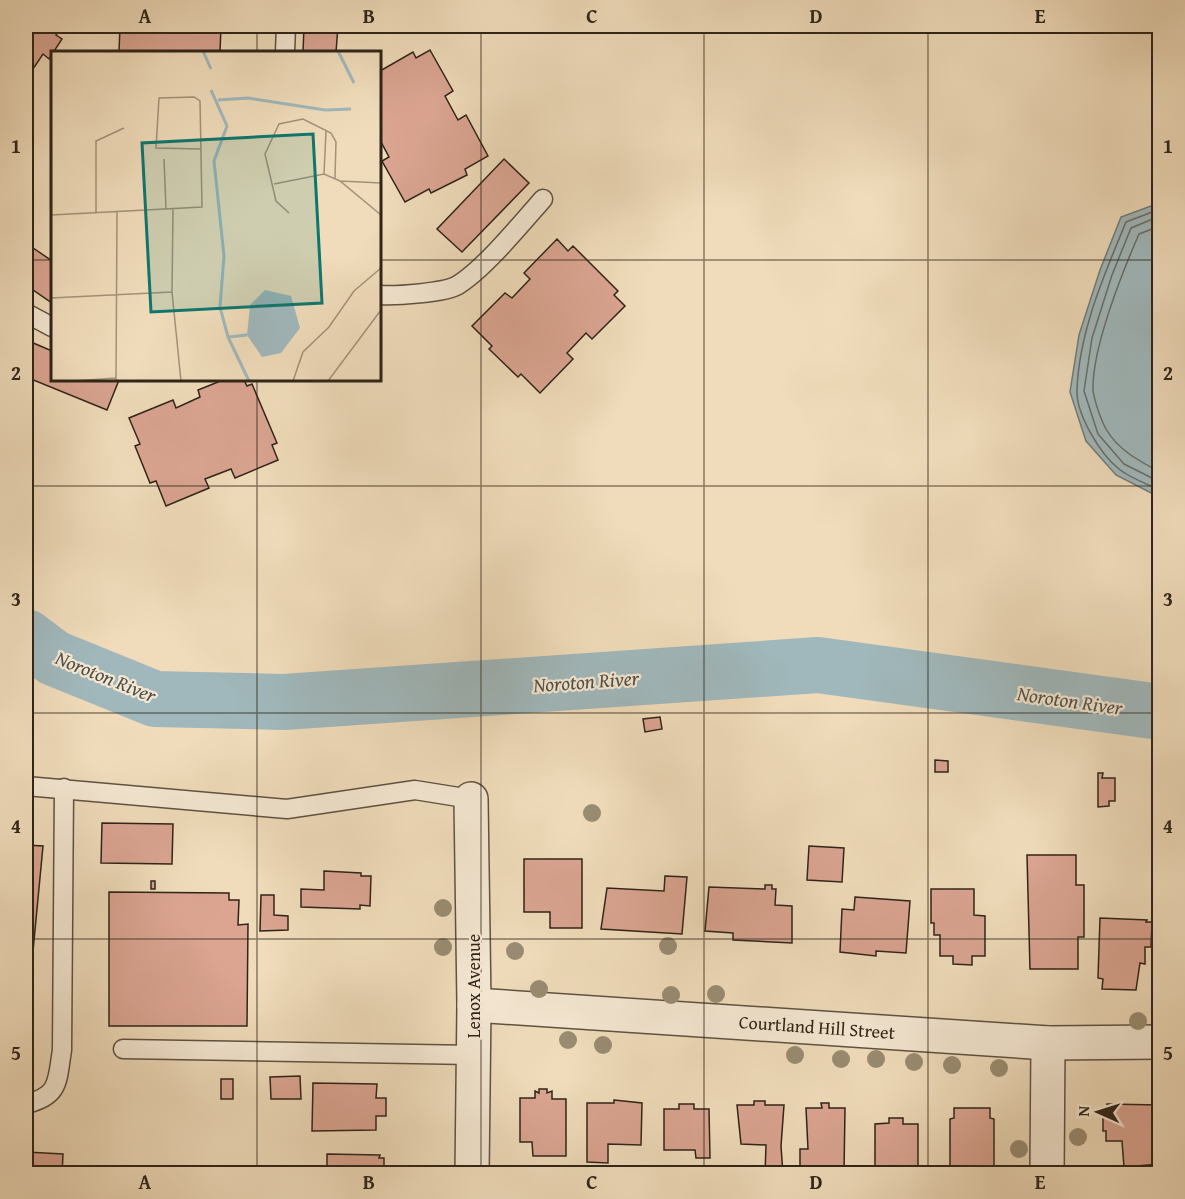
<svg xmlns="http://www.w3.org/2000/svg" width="1185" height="1199" font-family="'Gentium Book Plus',serif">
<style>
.water{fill:#a0b8bc;stroke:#727d7b;stroke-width:1.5}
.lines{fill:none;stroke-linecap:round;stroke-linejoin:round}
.shore{stroke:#676e6a;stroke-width:1.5}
.river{stroke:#a0b8bc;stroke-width:56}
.building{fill:#dba592;stroke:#2e2419;stroke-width:1.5}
.lane-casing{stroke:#5e5242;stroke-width:21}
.street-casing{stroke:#5e5242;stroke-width:36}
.lane{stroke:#f5e8d3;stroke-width:18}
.street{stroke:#f5e8d3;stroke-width:33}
.tree{fill:#998c72}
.grid{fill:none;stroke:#2e2419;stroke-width:1.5;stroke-opacity:0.55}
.labels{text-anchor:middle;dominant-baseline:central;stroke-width:4.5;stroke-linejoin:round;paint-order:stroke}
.street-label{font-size:18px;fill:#2e2419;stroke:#f5e8d3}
.water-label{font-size:20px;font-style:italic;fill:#50504a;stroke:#f5e8d3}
.inset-river{fill:none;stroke:#a0b8bc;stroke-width:3}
.inset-road{fill:none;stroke:#a2927a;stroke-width:1.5}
.view{fill:#0f766e;fill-opacity:0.15;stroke:#0f766e;stroke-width:3}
.inset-edge{fill:none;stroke:#2e2419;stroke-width:3}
.neatline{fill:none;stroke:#2e2419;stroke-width:2}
.grid-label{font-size:20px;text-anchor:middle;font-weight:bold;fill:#2e2419}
</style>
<rect width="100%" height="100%" fill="#f0dcbb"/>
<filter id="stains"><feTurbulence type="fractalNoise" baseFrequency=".00333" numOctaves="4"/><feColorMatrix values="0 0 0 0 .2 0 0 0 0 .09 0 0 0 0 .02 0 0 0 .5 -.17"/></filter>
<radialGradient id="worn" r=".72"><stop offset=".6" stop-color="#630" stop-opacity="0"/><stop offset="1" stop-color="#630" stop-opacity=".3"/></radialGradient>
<!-- water -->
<path class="water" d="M1159 203H1160L1159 497 1116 475 1086 441 1070 392 1079 335 1100 270 1121 217Z"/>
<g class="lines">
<!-- shore -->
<g class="shore">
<path d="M1160 209 1126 222C1104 275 1079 332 1077 390 1076 414 1100 454 1119 469 1130 478 1147 484 1160 490"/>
<path d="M1160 216 1131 228 1112 275 1092 338 1084 391 1098 434 1124 464 1160 482"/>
<path d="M1160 226 1139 234C1122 273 1092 348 1093 390 1094 400 1101 420 1106 429 1118 450 1139 461 1160 472"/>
</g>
<!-- river -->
<path class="river" d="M26 637 54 658 155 699 284 702 818 665 1160 712"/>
</g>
<!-- building -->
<g class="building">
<path d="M26 26H62L56 35 62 39 49 59 43 54 33 69 26 64Z"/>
<path d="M120 26H221L220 52H119Z"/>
<path d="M304 26H338L336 52H303Z"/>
<path d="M430 50 453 91 445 96 458 120 466 115 488 156 465 169 467 175 431 193 429 189 405 202 382 161 389 157 380 140V71L413 52 416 58Z"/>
<path d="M504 159 529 183 462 252 437 229Z"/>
<path d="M557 239 568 251 573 246 618 291 614 295 625 306 592 339 586 333 567 353 573 359 540 393 521 374 518 377 489 349 492 346 472 326 505 293 512 298 530 279 524 273Z"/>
<path d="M26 243 52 261V303L26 285Z"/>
<path d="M31 342 52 351V380H119L107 410 26 377V355Z"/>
<path d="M223 380H244L247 386 252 384 277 443 272 445 278 460 235 478 231 469 205 479 209 488 166 506 156 481 150 483 135 446 140 444 129 418 173 400 176 408 200 397 198 390Z"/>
<path d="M660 717 662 729 645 732 643 719Z"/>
<path d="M935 760 948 761V772H935Z"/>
<path d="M1098 773H1103L1102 778H1115V801H1109V806L1098 807Z"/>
<path d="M102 823 173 824 172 864 101 863Z"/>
<path d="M26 845 43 846 26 1025Z"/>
<path d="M809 846 844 848 842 882 807 880Z"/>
<path d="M1027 855H1076V885H1084V937H1078V969H1030Z"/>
<path d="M524 859H582V928H550V912H524Z"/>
<path d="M324 871 361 873V876H371L370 906 360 905V909L301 907V889L324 890Z"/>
<path d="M665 876 687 877 682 934 601 929 607 888 664 891Z"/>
<rect x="151" y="881" width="4" height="8"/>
<path d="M765 885H772V889H776L775 905 792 906V943L733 940V933L705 931 709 887 765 889Z"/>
<path d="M931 889H974V915L985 916V956H972V965L953 964V956H940V935H934V923H931Z"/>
<path d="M109 892 229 893V900H239L238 925 248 924 247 1026H109Z"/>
<path d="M261 895H274V915L288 916V930L260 931Z"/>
<path d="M855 897 910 901 906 953 876 951V956L840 952 842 909 854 910Z"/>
<path d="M1100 918 1147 920 1146 922H1152L1151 947H1145V964L1140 963 1136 990 1102 989 1103 979 1098 978Z"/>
<path d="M300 1076 301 1099H271L270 1077Z"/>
<rect x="221" y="1079" width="12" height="20"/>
<path d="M313 1083 377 1084 376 1098H386V1116H376V1130L312 1131Z"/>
<path d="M539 1089H547V1093L552 1091V1099H566V1156H533L532 1142H520V1098H535V1091L539 1093Z"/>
<path d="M614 1100 642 1103 641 1145 608 1144V1163L587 1162V1103H614Z"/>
<path d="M754 1101H765V1105H784L781 1146 783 1174H765L766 1145 741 1144 737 1105H754Z"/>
<path d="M821 1103H829V1108H845L844 1172 802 1174 800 1172V1149H808L806 1108H822Z"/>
<path d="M679 1104H694V1109H709L710 1158H696L695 1150H664V1109H679Z"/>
<path d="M1107 1104 1160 1105V1164L1124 1167 1122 1141H1106V1131H1103V1113H1107Z"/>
<path d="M954 1108H990V1118L994 1119V1174L950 1171V1119L954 1118Z"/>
<path d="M889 1118H903V1124H918V1170H875V1124L889 1123Z"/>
<path d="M26 1152 63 1154 62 1174H26Z"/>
<path d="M327 1154 380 1155 379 1158H384V1168H379V1174H327Z"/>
</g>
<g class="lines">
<defs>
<g id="lane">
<path d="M285 52 286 26"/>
<path d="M380 295C395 296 445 293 458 285 485 268 521 224 543 199"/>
<path d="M26 313 52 327"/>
<path d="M26 786 287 809 415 790 471 799"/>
<path d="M123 1049 473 1055"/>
<path d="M26 1104C60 1096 57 1081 62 1050L64 788"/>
</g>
<g id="street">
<path d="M471 799 474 1005 472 1174"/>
<path d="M474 1005 1048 1043 1160 1042"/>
<path d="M1047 1174 1048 1043"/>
</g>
</defs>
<!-- lane casing -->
<use href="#lane" class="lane-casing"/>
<!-- street casing -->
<use href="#street" class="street-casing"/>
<!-- lane -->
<use href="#lane" class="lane"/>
<!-- street -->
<use href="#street" class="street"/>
</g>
<!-- trees -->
<g class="tree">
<circle cx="592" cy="813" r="9"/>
<circle cx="443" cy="908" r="9"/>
<circle cx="668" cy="946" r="9"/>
<circle cx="443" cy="947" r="9"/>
<circle cx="515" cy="951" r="9"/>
<circle cx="539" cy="989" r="9"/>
<circle cx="716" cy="994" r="9"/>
<circle cx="671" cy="995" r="9"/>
<circle cx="1138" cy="1021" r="9"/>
<circle cx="568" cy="1040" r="9"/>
<circle cx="603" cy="1045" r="9"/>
<circle cx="795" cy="1055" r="9"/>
<circle cx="841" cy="1059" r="9"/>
<circle cx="876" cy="1059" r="9"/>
<circle cx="914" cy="1062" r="9"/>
<circle cx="952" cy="1065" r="9"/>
<circle cx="999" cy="1068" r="9"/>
<circle cx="1078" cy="1137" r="9"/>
<circle cx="1019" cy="1149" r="9"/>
</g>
<!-- grid -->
<path class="grid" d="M257 26V52M481 26V1174M704 26V1174M928 26V1174M26 260H52M380 260H1160M257 380V1174M26 486H1160M26 713H1160M26 939H1160"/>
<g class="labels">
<!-- street labels -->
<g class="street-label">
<text transform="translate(473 986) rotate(-90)">Lenox Avenue</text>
<text transform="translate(817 1027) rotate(4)">Courtland Hill Street</text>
</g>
<!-- water labels -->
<g class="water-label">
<text transform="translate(106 676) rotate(22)">Noroton River</text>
<text transform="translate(586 681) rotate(-4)">Noroton River</text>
<text transform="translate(1070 700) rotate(8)">Noroton River</text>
</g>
</g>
<!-- overview -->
<g transform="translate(51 51)">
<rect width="330" height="330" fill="#f0dcbb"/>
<path d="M214 239 240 245 249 277 230 302 211 306 196 284 199 254Z" fill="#a0b8bc"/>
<path class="inset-river" d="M152 0 160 18M287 0 303 32M160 39 176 75 163 110 173 205 169 256 177 286M167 49 197 47 274 59 300 58M196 284 177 286 198 330"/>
<path class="inset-road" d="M113 108 115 158M273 123 275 80M289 130 330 132M223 133 273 123 289 130 330 164M122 158 121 241 130 330M45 162V90L73 77M238 162 225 150 214 103 228 73 252 68 280 82 285 91 284 127M0 164 151 156 149 50 143 46 108 47 105 97 150 98M0 247 121 241M23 330 65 327M65 330 66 161M242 330 252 301 278 276 303 240 330 217M277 330 330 259"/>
<path class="view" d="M262 83 271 252 100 261 91 92Z"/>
<rect width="330" height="330" class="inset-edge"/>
</g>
<!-- margin -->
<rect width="1185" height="1199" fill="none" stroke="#f0dcbb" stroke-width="66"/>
<!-- north arrow -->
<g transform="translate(1098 1112) rotate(273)" stroke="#f5e8d3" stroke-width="4.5" paint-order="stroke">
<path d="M0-4.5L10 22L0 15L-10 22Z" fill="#2e2419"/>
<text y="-9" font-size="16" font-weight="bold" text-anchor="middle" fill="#2e2419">N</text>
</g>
<rect x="33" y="33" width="1119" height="1133" class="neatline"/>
<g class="grid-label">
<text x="145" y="23">A</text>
<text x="369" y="23">B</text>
<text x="592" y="23">C</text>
<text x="816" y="23">D</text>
<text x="1040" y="23">E</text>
<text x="16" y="153">1</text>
<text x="1168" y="153">1</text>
<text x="16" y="380">2</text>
<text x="1168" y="380">2</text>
<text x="16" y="606">3</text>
<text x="1168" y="606">3</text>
<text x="16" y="833">4</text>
<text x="1168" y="833">4</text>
<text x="16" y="1060">5</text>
<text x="1168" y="1060">5</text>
<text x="145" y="1189">A</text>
<text x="369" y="1189">B</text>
<text x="592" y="1189">C</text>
<text x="816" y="1189">D</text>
<text x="1040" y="1189">E</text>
</g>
<rect width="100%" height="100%" filter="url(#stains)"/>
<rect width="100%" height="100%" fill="url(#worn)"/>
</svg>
